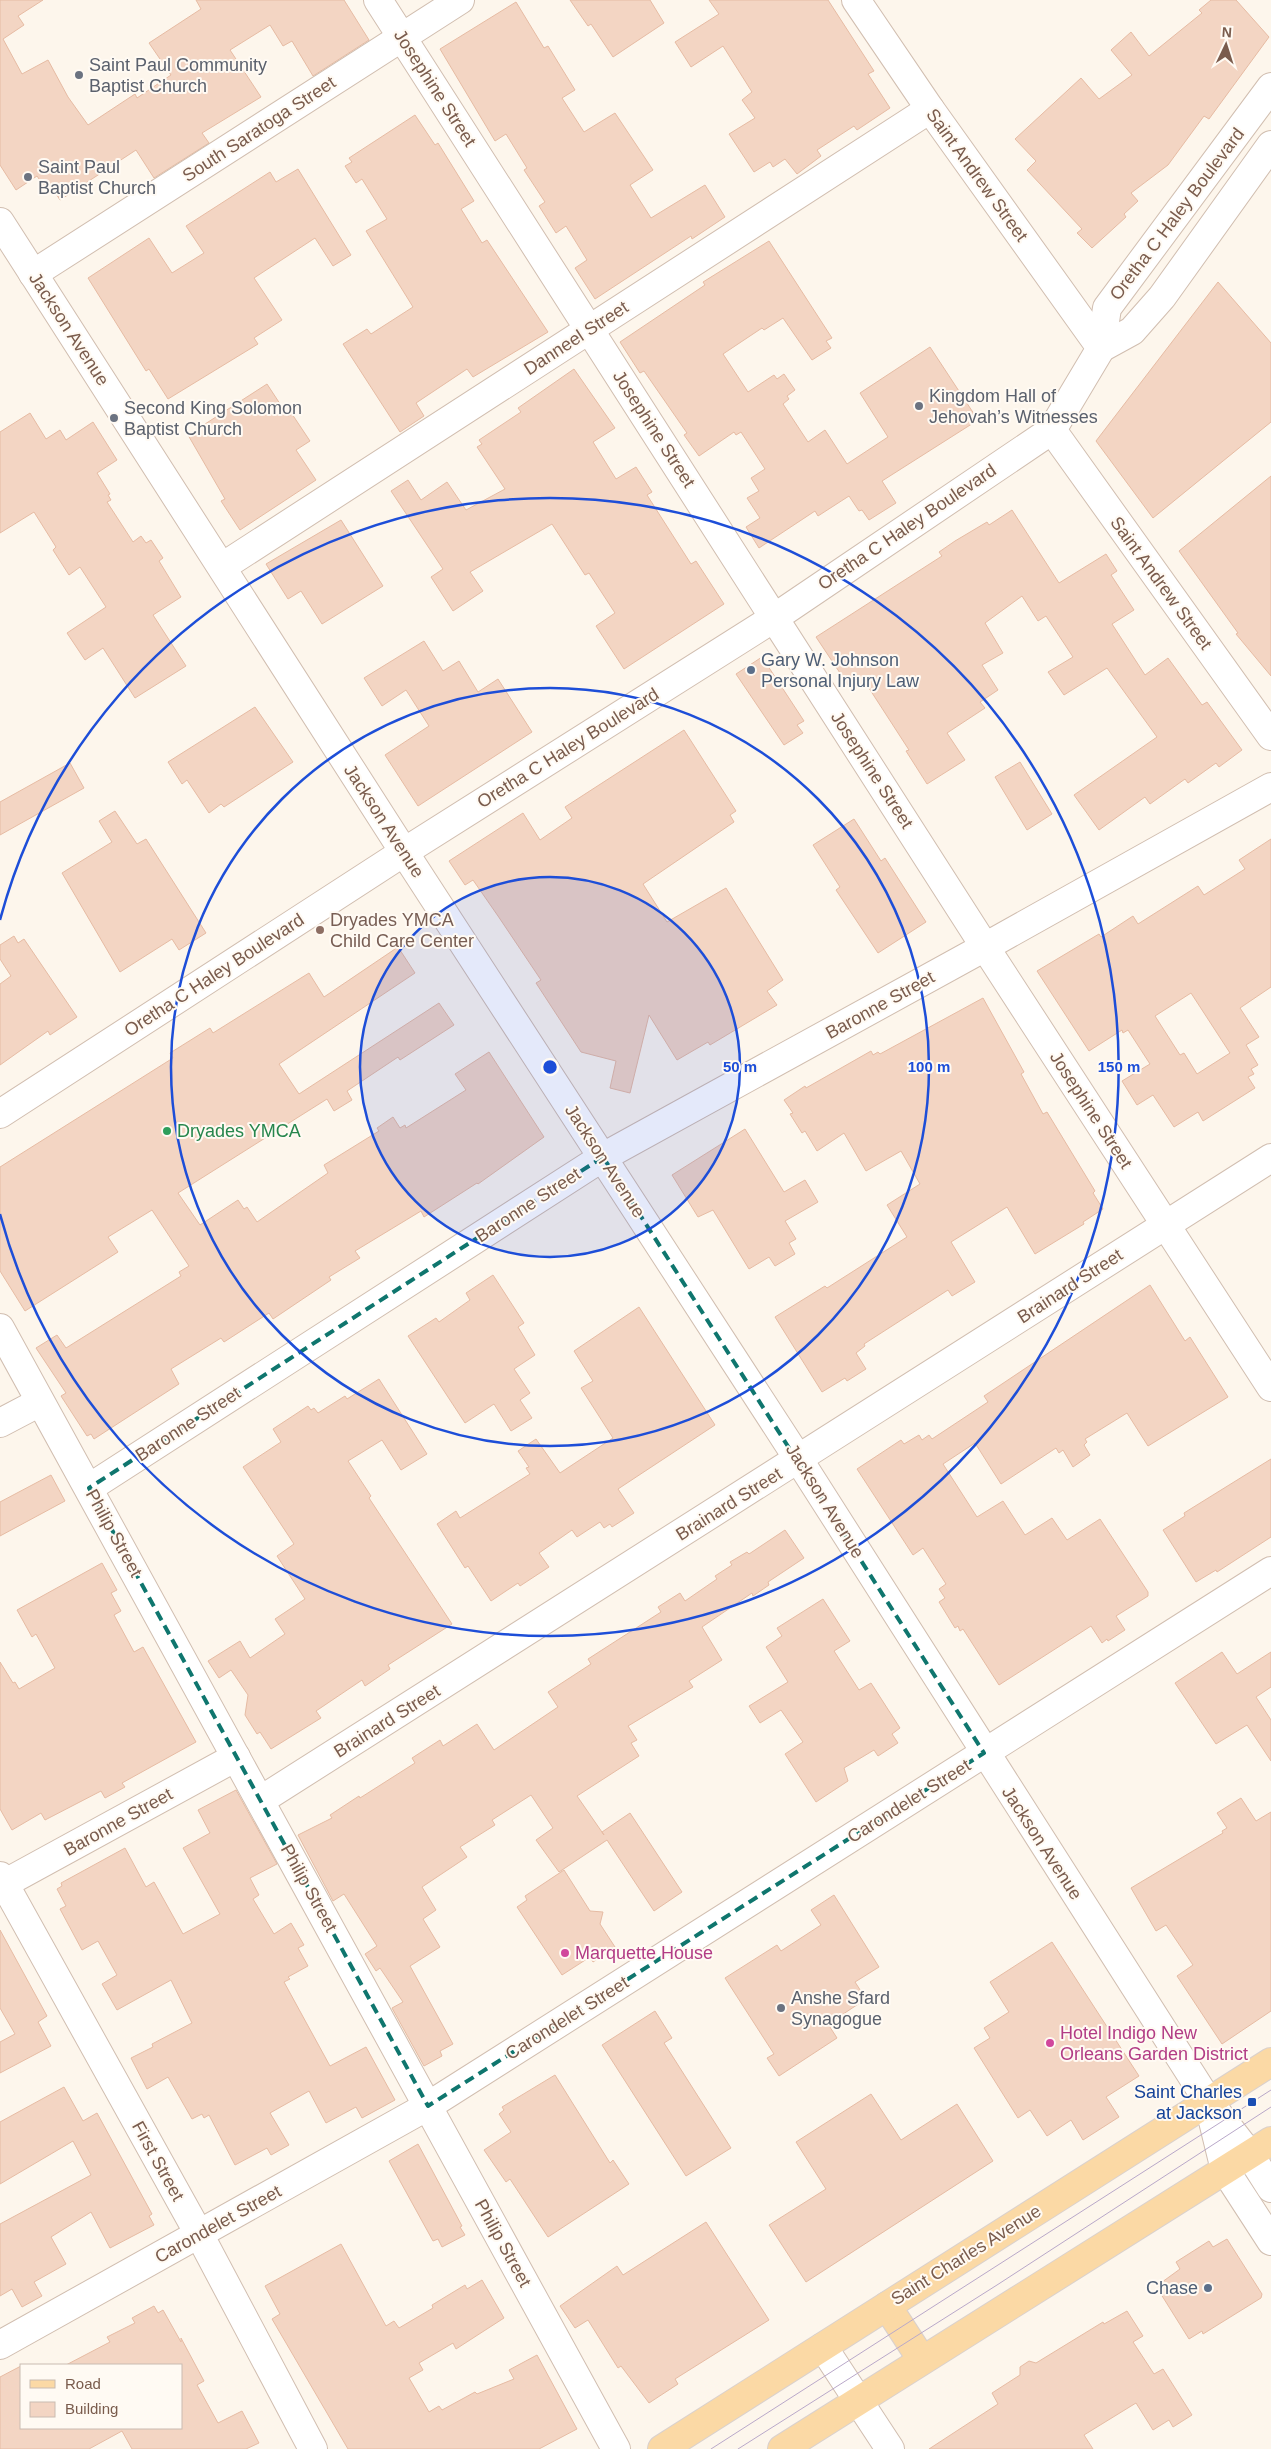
<svg xmlns="http://www.w3.org/2000/svg" width="1271" height="2449" font-family="Helvetica,sans-serif">
<style>
.building{fill:#f3d5c3;stroke:#e6bba3;fill-rule:evenodd}
.lines{fill:none;stroke-linecap:round;stroke-linejoin:round}
.minor-casing{stroke:#d1beb0;stroke-width:30}
.major-casing{stroke:#dad1cd;stroke-width:30}
.minor{stroke:#fff;stroke-width:28}
.major{stroke:#fbd9a5;stroke-width:28}
.tram{stroke:#b9a8c9;stroke-width:1}
.marked{fill:none;stroke:#0f766e;stroke-width:4;stroke-dasharray:10 6;stroke-linejoin:round}
.ring{fill:none;stroke:#1d4ed8;stroke-width:2.5}
.worship-dot{fill:#6b7280;stroke:#fffaf3;stroke-width:2}
.service-dot{fill:#5c6f8a;stroke:#fffaf3;stroke-width:2}
.education-dot{fill:#8d6e63;stroke:#fffaf3;stroke-width:2}
.leisure-dot{fill:#2e9e5b;stroke:#fffaf3;stroke-width:2}
.hotel-dot{fill:#d1479c;stroke:#fffaf3;stroke-width:2}
.transit-dot{fill:#1a4fb4;stroke:#fffaf3;stroke-width:2}
.labels{text-anchor:middle;dominant-baseline:central;stroke-width:4;stroke-linejoin:round;paint-order:stroke}
.worship-label{font-size:18px;fill:#5b616d;stroke:#fffaf3;text-anchor:start}
.street-label{font-size:18px;fill:#7a5c4d;stroke:#fffaf3}
.service-label{font-size:18px;fill:#4e5e75;stroke:#fffaf3;text-anchor:start}
.education-label{font-size:18px;fill:#785e54;stroke:#fffaf3;text-anchor:start}
.leisure-label{font-size:18px;fill:#27864d;stroke:#fffaf3;text-anchor:start}
.hotel-label{font-size:18px;fill:#b23c85;stroke:#fffaf3;text-anchor:start}
.transit-label{font-size:18px;fill:#164399;stroke:#fffaf3;text-anchor:end}
.centre{fill:#1d4ed8;stroke:#fffaf3;stroke-width:2.5}
.ring-label{font-size:15px;text-anchor:middle;font-weight:bold;fill:#1d4ed8;stroke:#fffaf3;stroke-width:4;stroke-linejoin:round;paint-order:stroke}
</style>
<rect width="100%" height="100%" fill="#fdf6ec"/>
<!-- building -->
<g class="building">
<path d="M0 0H43L18 16 24 25 3 39 22 74 48 60 68 97 88 125 135 94 137 98 171 75 149 43 201 9 196 0H344L369 40 313 76 292 41 283 46 270 25 230 50 261 97 202 133 209 143 154 178 136 150 60 200 53 189 48 192 37 176 16 190 0 165Z"/>
<path d="M570 0H650L664 23 613 57 591 24 588 26Z"/>
<path d="M709 0H828L874 71 868 74 890 108 857 130 854 126 817 150 821 156 797 174 785 159 773 167 770 162 754 172 729 134 755 118 742 100 752 92 723 46 691 67 675 42 719 14Z"/>
<path d="M1211 0H1236L1269 37 1209 119 1204 116 1168 165 1131 193 1138 201 1124 214 1126 217 1092 248 1077 233 1082 229 1027 170 1036 161 1015 139 1081 78 1099 99 1132 75 1111 50 1131 32 1149 56 1202 13 1199 10Z"/>
<path d="M516 2 544 48 548 46 575 90 562 98 584 132 615 113 653 170 630 185 651 218 705 185 725 217 692 239 691 236 595 299 575 268 587 260 566 226 556 233 539 206 545 202 524 170 527 168 506 134 495 141 440 49Z"/>
<path d="M415 115 435 145 438 143 474 201 461 209 482 243 487 240 548 332 473 377 467 369 416 403 424 416 400 432 343 344 367 329 371 334 413 307 366 231 387 219 362 179 356 183 345 166 352 162 349 158Z"/>
<path d="M298 169 351 255 333 266 315 238 254 278 282 320 254 338 258 344 168 399 149 369 146 371 88 278 149 238 172 273 204 253 186 226 270 172 276 182Z"/>
<path d="M769 241 832 338 826 341 831 348 812 360 783 318 764 330 762 328 723 354 748 392 774 375 777 379 784 374 795 390 787 396 789 399 783 404 808 442 825 430 847 464 888 437 860 393 930 347 978 420 882 481 896 503 869 520 862 510 859 511 849 496 818 516 815 511 759 548 746 527 760 518 747 498 759 491 751 478 765 469 741 432 736 435 734 432 699 456 684 435 687 433 644 371 640 373 620 342 705 285 703 282Z"/>
<path d="M1218 282 1271 343V422L1153 518 1096 441Z"/>
<path d="M574 369 615 428 593 442 616 479 636 467 652 492 647 495 691 564 696 561 724 604 624 669 596 626 615 613 589 573 585 575 552 524 470 572 483 591 453 611 431 577 443 569 391 491 408 480 421 500 447 482 466 510 505 489 477 447 482 444 479 440 521 412 518 408Z"/>
<path d="M267 384 288 416 292 414 310 441 296 450 316 480 240 530 221 501 225 499 188 435Z"/>
<path d="M30 413 46 439 60 430 66 440 93 422 117 460 97 473 110 494 108 495 111 500 107 502 133 542 141 536 146 543 151 540 163 558 159 561 181 597 153 615 186 666 135 698 103 648 85 660 67 633 106 607 80 567 69 575 53 550 56 547 34 512 0 533V432Z"/>
<path d="M1271 476V676L1236 634 1238 633 1179 551Z"/>
<path d="M1012 510 1059 583 1106 554 1117 571 1111 575 1134 610 1112 624 1145 675 1168 658 1202 705 1207 702 1242 750 1219 767 1216 763 1188 783 1185 779 1150 804 1145 797 1099 830 1074 795 1157 737 1107 668 1064 695 1048 672 1073 657 1046 616 1038 621 1022 596 985 623 1003 653 982 665 998 690 980 702 985 708 947 733 965 760 927 784 906 751 909 750 865 682 852 691 816 637 942 556 939 552 955 541 987 522 989 525Z"/>
<path d="M341 520 383 586 322 624 301 591 288 599 266 564Z"/>
<path d="M424 641 443 671 459 661 478 692 498 679 532 732 418 806 385 755 429 726 406 690 382 706 364 678Z"/>
<path d="M762 657 804 721 797 725 803 733 784 745 736 674Z"/>
<path d="M255 707 293 762 224 807 221 804 209 813 187 780 182 784 168 762Z"/>
<path d="M684 730 736 811 730 815 734 822 643 884 667 922 726 888 783 980 767 991 777 1005 710 1045 708 1042 677 1060 649 1015 630 1093 610 1088 616 1061 581 1052 536 983 541 980 498 916 473 880 465 885 449 861 523 813 540 840 572 818 565 807Z"/>
<path d="M1020 762 1052 814 1027 830 995 777Z"/>
<path d="M70 763 84 788 0 835V802Z"/>
<path d="M115 811 137 844 146 839 206 933 179 950 172 939 120 972 62 873 112 842 99 821Z"/>
<path d="M854 819 881 861 885 858 926 922 878 953 836 890 840 887 813 845Z"/>
<path d="M1271 839V987L1240 1008 1259 1037 1246 1045 1258 1065 1251 1069 1254 1074 1248 1077 1255 1088 1203 1121 1198 1112 1174 1127 1153 1095 1137 1105 1122 1081 1150 1064 1128 1030 1123 1033 1122 1030 1089 1051 1037 971 1099 934 1101 937 1133 916 1138 924 1198 886 1204 895 1245 869 1239 860ZM1191 993 1230 1053 1197 1074 1184 1053 1180 1055 1155 1016Z"/>
<path d="M14 936 18 943 24 939 77 1017 50 1035 48 1031 0 1065V984L11 976 0 959V945Z"/>
<path d="M398 947 415 973 279 1064 299 1094 439 1003 454 1025 400 1060 398 1057 347 1091 352 1100 334 1111 327 1099 178 1193 200 1225 238 1200 244 1209 247 1207 257 1222 328 1173 324 1165 379 1131 377 1128 393 1117 400 1128 405 1125 406 1128 466 1090 455 1074 489 1052 544 1137 478 1184 477 1183 424 1217 421 1211 355 1251 360 1258 329 1277 331 1280 273 1319 269 1313 224 1342 221 1338 171 1369 179 1384 94 1439 91 1434 87 1436 61 1396 66 1393 36 1348 57 1335 66 1348 181 1276 179 1272 189 1266 152 1210 108 1237 118 1252 25 1311 0 1271V1167L173 1058 170 1053 210 1028 213 1033 309 973 324 997Z"/>
<path d="M983 998 1024 1072 1021 1074 1043 1114 1047 1112 1095 1191 1093 1193 1103 1209 1083 1222 1084 1224 1035 1254 1007 1207 951 1242 975 1282 952 1296 948 1290 864 1344 865 1346 856 1353 866 1369 847 1381 845 1378 822 1392 775 1317 825 1286 827 1288 907 1237 887 1205 920 1184 901 1151 866 1171 844 1133 817 1151 805 1131 802 1133 790 1114 793 1113 784 1100 805 1086 806 1088 871 1051 873 1055 878 1052 880 1054Z"/>
<path d="M745 1129 784 1192 805 1180 818 1202 785 1221 796 1239 789 1243 795 1254 775 1266 769 1257 749 1269 713 1210 698 1217 672 1175Z"/>
<path d="M493 1275 524 1323 518 1327 535 1355 514 1369 530 1393 520 1400 532 1418 511 1431 494 1404 465 1423 408 1336 436 1318 439 1322 470 1300 466 1293Z"/>
<path d="M1150 1285 1185 1341 1190 1337 1228 1397 1148 1446 1127 1413 1085 1439 1087 1442 1084 1445 1090 1455 1073 1467 1063 1450 1059 1453 1056 1448 1001 1484 975 1443 943 1464 977 1517 1003 1501 1025 1535 1052 1518 1067 1540 1100 1519 1148 1592V1596L1116 1616 1125 1630 1108 1641 1107 1639 1102 1643 1091 1626 999 1685 963 1629 960 1631 958 1626 955 1628 939 1602 945 1598 939 1589 946 1584 923 1548 913 1555 857 1469 901 1440 904 1444 919 1435 922 1440 929 1435 932 1439 988 1402 984 1396Z"/>
<path d="M639 1307 715 1425 618 1489 634 1513 612 1527 610 1524 604 1528 600 1522 577 1537 572 1530 539 1553 549 1567 520 1586 518 1583 491 1601 468 1566 465 1568 437 1524 456 1511 460 1518 530 1474 526 1468 529 1467 518 1451 536 1439 560 1473 613 1438 581 1388 593 1381 574 1351Z"/>
<path d="M379 1379 427 1454 401 1470 382 1440 348 1461 371 1496 369 1498 452 1624 388 1665 390 1669 365 1686 362 1680 316 1711 321 1718 271 1749 260 1732 257 1734 245 1715 248 1695 231 1670 219 1678 208 1661 240 1641 250 1658 285 1634 275 1619 305 1599 277 1556 294 1544 243 1467 281 1442 273 1429 308 1406 311 1410 314 1408 318 1413 345 1396 347 1399Z"/>
<path d="M1271 1459V1537L1217 1572 1216 1570 1196 1582 1163 1530 1185 1516 1184 1513Z"/>
<path d="M51 1475 65 1501 0 1536V1502Z"/>
<path d="M785 1530 804 1558 768 1582 769 1585 753 1596 752 1593 702 1627 722 1660 689 1681 693 1687 628 1726 637 1740 631 1743 639 1756 577 1796 604 1835 602 1832 630 1813 682 1892 654 1911 607 1840 559 1872 536 1840 553 1828 531 1795 492 1820 495 1825 460 1847 467 1857 422 1887 436 1910 423 1919 440 1947 410 1966 453 2044 440 2051 442 2056 424 2066 392 2008 403 2002 380 1968 376 1971 365 1954 377 1946 344 1894 333 1901 298 1835 332 1818 330 1815 359 1796 360 1798 415 1763 412 1758 440 1740 443 1746 477 1724 494 1750 558 1707 548 1692 591 1664 588 1659 661 1612 658 1607 680 1593 685 1601 717 1579 715 1576 732 1565 730 1562 747 1552 749 1554Z"/>
<path d="M102 1563 117 1590 111 1593 121 1611 114 1615 134 1652 143 1647 196 1742 122 1783 125 1787 105 1798 101 1791 45 1820 41 1813 12 1830 0 1809V1662L13 1683 15 1682 19 1689 55 1668 36 1634 32 1637 17 1610Z"/>
<path d="M823 1599 850 1641 834 1651 859 1690 871 1683 900 1728 892 1734 898 1743 878 1756 874 1750 844 1768 848 1781 816 1802 785 1754 803 1742 781 1710 760 1723 749 1706 788 1682 766 1647 782 1636 777 1628Z"/>
<path d="M1222 1652 1237 1674 1271 1652V1687L1256 1697 1271 1720V1761L1247 1725 1216 1744 1175 1683Z"/>
<path d="M236 1790 277 1864 250 1878 259 1895 253 1899 274 1934 291 1923 304 1945 298 1948 308 1966 288 1977 290 1979 284 1982 330 2066 366 2047 395 2100 362 2118 356 2107 326 2123 309 2091 270 2113 289 2145 271 2155 267 2148 235 2165 209 2115 204 2118 202 2114 192 2119 168 2077 147 2089 131 2058 153 2047 152 2044 192 2023 171 1980 117 2010 102 1984 117 1975 98 1941 82 1950 60 1909 66 1906 57 1889 62 1886 61 1883 125 1848 146 1887 154 1882 183 1934 220 1914 183 1848 210 1833 198 1810Z"/>
<path d="M1241 1798 1256 1821 1271 1812V2011L1222 2044 1177 1976 1193 1965 1166 1925 1156 1931 1131 1888 1223 1833 1222 1831 1227 1828 1217 1813Z"/>
<path d="M564 1870 590 1911 603 1912 600 1924 615 1947 593 1962 590 1957 562 1975 517 1907 527 1900 525 1896Z"/>
<path d="M834 1895 879 1967 855 1982 866 1999 828 2024 837 2038 779 2076 767 2058 774 2054 725 1978 777 1945 781 1951 821 1925 811 1910Z"/>
<path d="M0 1930 47 2016 38 2022 51 2046 0 2073V2042L15 2034 0 2008Z"/>
<path d="M1052 1942 1139 2076 1106 2097 1119 2117 1083 2140 1071 2120 1047 2136 1030 2110 1018 2118 974 2048 990 2038 984 2028 1009 2012 990 1982Z"/>
<path d="M655 2011 672 2038 664 2043 731 2148 686 2176 602 2045Z"/>
<path d="M555 2075 610 2163 613 2160 629 2184 548 2237 510 2179 506 2182 484 2150 511 2132 499 2114 504 2110 502 2107Z"/>
<path d="M64 2087 83 2121 97 2113 152 2214 149 2216 154 2225 110 2248 91 2212 51 2237 66 2264 34 2282 42 2296 22 2307 12 2289 0 2296V2224L91 2175 73 2141 0 2184V2122Z"/>
<path d="M871 2094 901 2140 957 2104 993 2161 806 2282 769 2225 826 2189 796 2142Z"/>
<path d="M418 2144 462 2226 460 2227 465 2235 442 2247 438 2239 433 2241 389 2161Z"/>
<path d="M706 2222 769 2320 675 2379 678 2384 649 2403 621 2366 618 2368 588 2320 575 2328 560 2306 617 2266 623 2275Z"/>
<path d="M1227 2239 1262 2294 1261 2298 1203 2334 1202 2331 1189 2339 1159 2291 1161 2290 1158 2285 1180 2269 1176 2262 1209 2241 1213 2247Z"/>
<path d="M341 2244 386 2326 394 2321 399 2328 433 2308 432 2305 465 2285 467 2289 482 2280 504 2318 456 2349 453 2343 419 2363 423 2370 409 2378 429 2412 439 2406 442 2410 475 2392 477 2394 514 2379 509 2370 537 2355 577 2429 539 2449H348L272 2319 280 2314 265 2286Z"/>
<path d="M154 2306 158 2313 163 2310 181 2342V2338L204 2381 197 2385 218 2423 242 2411 259 2443 246 2449H132L122 2431 89 2449H0V2377L21 2366V2428H181V2365H66L110 2342 107 2337 135 2323 132 2318Z"/>
<path d="M1127 2311 1143 2336 1133 2342 1154 2374 1163 2369 1192 2415 1173 2427 1169 2420 1153 2430 1136 2403 1084 2435 1093 2449H929L998 2404 992 2393 1020 2375V2367L1029 2361 1036 2363 1103 2322 1104 2324Z"/>
</g>
<g class="lines">
<defs>
<g id="minor">
<path d="M378 0 985 947 1271 1387"/>
<path d="M856 0 930 109 1101 348"/>
<path d="M0 222 404 852 799 1460 1208 2101 1250 2155 1271 2188"/>
<path d="M33 274 460 0"/>
<path d="M1101 348 1132 331 1162 297 1271 145"/>
<path d="M1052 430 1271 736"/>
<path d="M222 567 930 109"/>
<path d="M0 1114 404 852 774 618 1052 430 1101 348 1107 308 1271 87"/>
<path d="M0 1328 616 2449"/>
<path d="M0 1423 40 1402"/>
<path d="M89 1488 603 1157 985 947 1271 787"/>
<path d="M261 1800 1271 1158"/>
<path d="M0 1876 199 2234 313 2449"/>
<path d="M0 1886 236 1757"/>
<path d="M1211 2113 1225 2170 1271 2241"/>
<path d="M0 2345 428 2106 1271 1571"/>
<path d="M823 2347 890 2449"/>
</g>
<g id="major">
<path d="M887 2306 922 2360"/>
<path d="M662 2449 1271 2062"/>
<path d="M782 2449 1271 2141"/>
</g>
</defs>
<!-- minor casing -->
<use href="#minor" class="minor-casing"/>
<!-- major casing -->
<use href="#major" class="major-casing"/>
<!-- minor -->
<use href="#minor" class="minor"/>
<!-- major -->
<use href="#major" class="major"/>
<!-- tram -->
<g class="tram">
<path d="M711 2449 1271 2090"/>
<path d="M738 2449 997 2285 1271 2107"/>
</g>
</g>
<!-- marked area -->
<path class="marked" d="M603 1157 984 1753 428 2106 89 1488Z"/>
<!-- distance rings -->
<circle cx="550" cy="1067" r="190" fill="#1d4ed8" fill-opacity=".12"/>
<g class="ring">
<circle cx="550" cy="1067" r="190"/>
<circle cx="550" cy="1067" r="379"/>
<path d="M0 920A569 569 0 1 1 0 1214"/>
</g>
<!-- markers -->
<g class="worship-dot">
<circle cx="79" cy="75" r="5"/>
<circle cx="28" cy="177" r="5"/>
<circle cx="919" cy="406" r="5"/>
<circle cx="114" cy="418" r="5"/>
<circle cx="781" cy="2008" r="5"/>
</g>
<g class="service-dot">
<circle cx="751" cy="670" r="5"/>
<circle cx="1208" cy="2288" r="5"/>
</g>
<circle class="education-dot" cx="320" cy="930" r="5"/>
<circle class="leisure-dot" cx="167" cy="1131" r="5"/>
<g class="hotel-dot">
<circle cx="565" cy="1953" r="5"/>
<circle cx="1050" cy="2043" r="5"/>
</g>
<rect class="transit-dot" x="1247" y="2097" width="10" height="10" rx="2.5"/>
<g class="labels">
<!-- worship labels -->
<g class="worship-label">
<text x="89" y="65">Saint Paul Community<tspan x="89" dy="21">Baptist Church</tspan></text>
<text x="38" y="167">Saint Paul<tspan x="38" dy="21">Baptist Church</tspan></text>
<text x="929" y="396">Kingdom Hall of<tspan x="929" dy="21">Jehovah’s Witnesses</tspan></text>
<text x="124" y="408">Second King Solomon<tspan x="124" dy="21">Baptist Church</tspan></text>
<text x="791" y="1998">Anshe Sfard<tspan x="791" dy="21">Synagogue</tspan></text>
</g>
<!-- street labels -->
<g class="street-label">
<text transform="translate(435 88) rotate(57)">Josephine Street</text>
<text transform="translate(259 129) rotate(-33)">South Saratoga Street</text>
<text transform="translate(977 175) rotate(54)">Saint Andrew Street</text>
<text transform="translate(1177 214) rotate(-53)">Oretha C Haley Boulevard</text>
<text transform="translate(69 329) rotate(57)">Jackson Avenue</text>
<text transform="translate(576 338) rotate(-33)">Danneel Street</text>
<text transform="translate(654 429) rotate(57)">Josephine Street</text>
<text transform="translate(907 527) rotate(-34)">Oretha C Haley Boulevard</text>
<text transform="translate(1161 583) rotate(54)">Saint Andrew Street</text>
<text transform="translate(568 748) rotate(-32)">Oretha C Haley Boulevard</text>
<text transform="translate(872 770) rotate(57)">Josephine Street</text>
<text transform="translate(384 821) rotate(57)">Jackson Avenue</text>
<text transform="translate(214 975) rotate(-33)">Oretha C Haley Boulevard</text>
<text transform="translate(880 1005) rotate(-29)">Baronne Street</text>
<text transform="translate(1091 1110) rotate(57)">Josephine Street</text>
<text transform="translate(605 1161) rotate(57)">Jackson Avenue</text>
<text transform="translate(528 1205) rotate(-33)">Baronne Street</text>
<text transform="translate(1070 1286) rotate(-33)">Brainard Street</text>
<text transform="translate(188 1424) rotate(-33)">Baronne Street</text>
<text transform="translate(825 1501) rotate(58)">Jackson Avenue</text>
<text transform="translate(729 1504) rotate(-32)">Brainard Street</text>
<text transform="translate(114 1533) rotate(61)">Philip Street</text>
<text transform="translate(387 1721) rotate(-32)">Brainard Street</text>
<text transform="translate(909 1801) rotate(-32)">Carondelet Street</text>
<text transform="translate(118 1822) rotate(-29)">Baronne Street</text>
<text transform="translate(1042 1843) rotate(57)">Jackson Avenue</text>
<text transform="translate(309 1888) rotate(61)">Philip Street</text>
<text transform="translate(567 2018) rotate(-32)">Carondelet Street</text>
<text transform="translate(158 2161) rotate(61)">First Street</text>
<text transform="translate(218 2224) rotate(-29)">Carondelet Street</text>
<text transform="translate(503 2243) rotate(61)">Philip Street</text>
<text transform="translate(966 2255) rotate(-32)">Saint Charles Avenue</text>
</g>
<!-- service labels -->
<g class="service-label">
<text x="761" y="660">Gary W. Johnson<tspan x="761" dy="21">Personal Injury Law</tspan></text>
<text x="1198" y="2288" text-anchor="end">Chase</text>
</g>
<!-- education labels -->
<g class="education-label">
<text x="330" y="920">Dryades YMCA<tspan x="330" dy="21">Child Care Center</tspan></text>
</g>
<!-- leisure labels -->
<g class="leisure-label">
<text x="177" y="1131">Dryades YMCA</text>
</g>
<!-- hotel labels -->
<g class="hotel-label">
<text x="575" y="1953">Marquette House</text>
<text x="1060" y="2033">Hotel Indigo New<tspan x="1060" dy="21">Orleans Garden District</tspan></text>
</g>
<!-- transit labels -->
<g class="transit-label">
<text x="1242" y="2092">Saint Charles<tspan x="1242" dy="21">at Jackson</tspan></text>
</g>
</g>
<circle cx="550" cy="1067" r="8" class="centre"/>
<g class="ring-label">
<text x="740" y="1072">50 m</text>
<text x="929" y="1072">100 m</text>
<text x="1119" y="1072">150 m</text>
</g>
<!-- legend -->
<rect x="20" y="2364" width="162" height="65" fill="#fffaf3" stroke="#cabbb1"/>
<rect x="30" y="2380" width="25" height="8" fill="#fbd9a5" stroke="#cabbb1"/>
<text x="65" y="2389" font-size="15" fill="#7a5c4d">Road</text>
<rect x="30" y="2402" width="25" height="15" fill="#f3d5c3" stroke="#cabbb1"/>
<text x="65" y="2414" font-size="15" fill="#7a5c4d">Building</text>
<!-- north arrow -->
<g transform="translate(1226 45) rotate(4)" stroke="#fffaf3" stroke-width="4" paint-order="stroke">
<path d="M0-4L9 19L0 12L-9 19Z" fill="#7a5c4d"/>
<text y="-8" font-size="14" font-weight="bold" text-anchor="middle" fill="#7a5c4d">N</text>
</g>
</svg>
